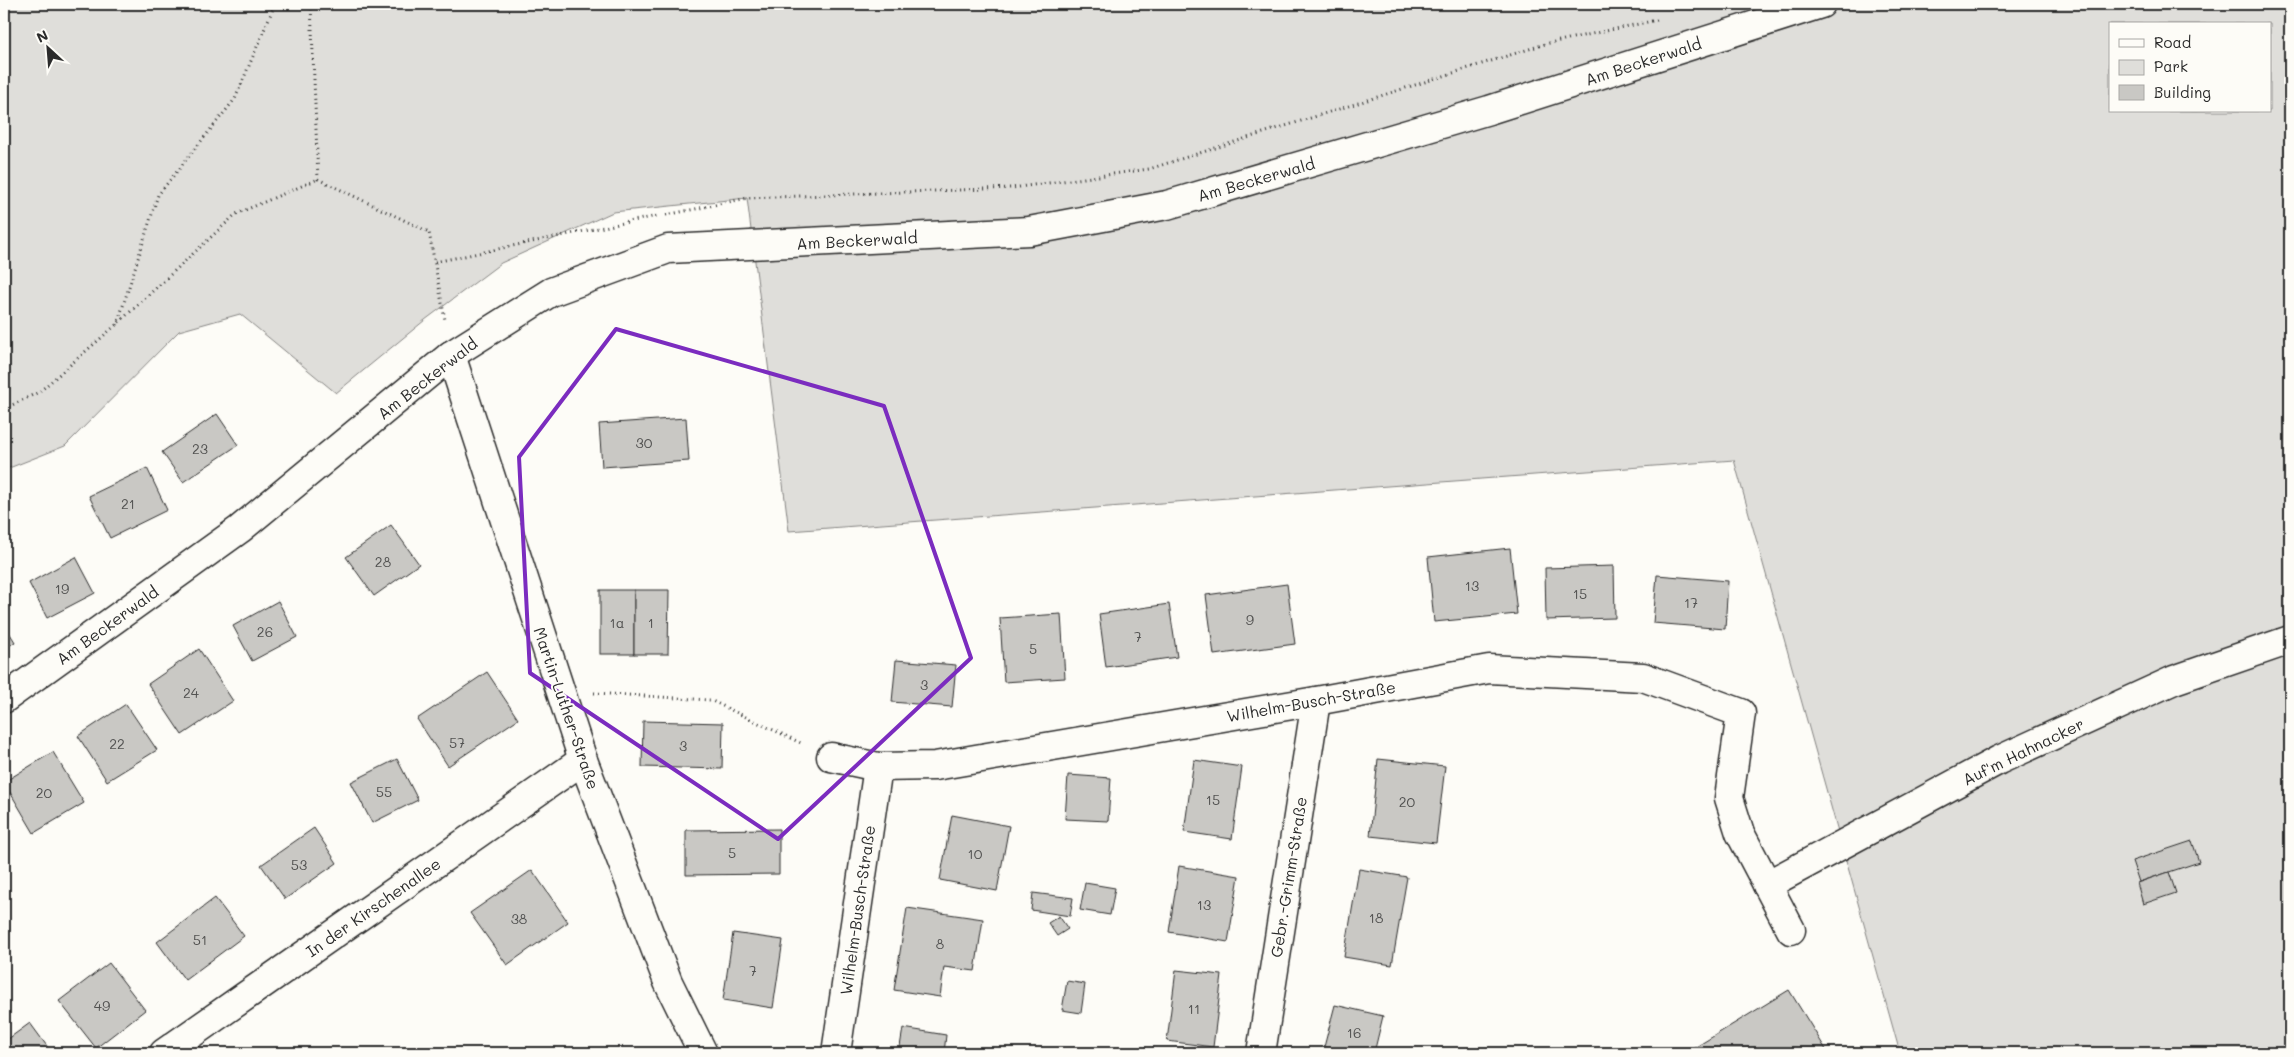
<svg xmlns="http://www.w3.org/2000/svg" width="2294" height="1057" font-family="Mali,sans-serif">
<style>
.green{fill:#dfdeda;stroke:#858482;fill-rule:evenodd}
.building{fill:#c9c8c4;stroke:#2b2b2b}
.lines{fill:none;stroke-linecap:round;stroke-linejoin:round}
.minor-casing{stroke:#2b2b2b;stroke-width:31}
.path{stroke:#2b2b2b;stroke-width:3;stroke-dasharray:1 4;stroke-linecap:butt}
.minor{stroke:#fdfcf7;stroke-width:28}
.marked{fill:none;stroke:#7b2cbf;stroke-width:4;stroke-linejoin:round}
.labels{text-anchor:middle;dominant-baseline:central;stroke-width:4;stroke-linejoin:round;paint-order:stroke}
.number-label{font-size:14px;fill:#525251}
.street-label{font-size:16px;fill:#2b2b2b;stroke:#fdfcf7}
</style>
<rect width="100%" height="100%" fill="#fdfcf7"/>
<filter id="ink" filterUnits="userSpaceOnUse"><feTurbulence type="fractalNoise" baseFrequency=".02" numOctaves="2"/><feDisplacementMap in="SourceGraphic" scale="10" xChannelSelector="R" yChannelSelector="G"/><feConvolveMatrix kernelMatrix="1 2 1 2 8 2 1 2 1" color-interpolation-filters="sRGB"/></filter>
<g filter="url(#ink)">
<!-- green -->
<path class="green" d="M4 4H2290V1053H1900L1734 460 789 531 747 198 613 212 501 263 425 320 336 393 240 314 179 331 65 446 4 470ZM2110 24H2270V111H2110Z"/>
<!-- building -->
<g class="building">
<path d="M217 414 238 445 183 482 162 452Z"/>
<path d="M686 418 689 461 602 467 599 424Z"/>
<path d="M147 468 167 510 110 538 89 496Z"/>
<path d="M391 525 419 564 374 596 346 557Z"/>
<path d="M1510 548 1517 614 1434 622 1428 557Z"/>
<path d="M76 557 95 593 47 618 29 583Z"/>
<path d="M1614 566 1615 618 1546 620 1545 568Z"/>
<path d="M1657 575 1728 581 1725 629 1653 623Z"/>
<path d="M1287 584 1295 644 1214 655 1206 595Z"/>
<rect x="600" y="590" width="34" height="64"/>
<path d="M634 590H669L668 654H634Z"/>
<path d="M278 601 297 637 252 661 233 626Z"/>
<path d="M1169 604 1177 657 1106 667 1099 614Z"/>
<path d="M1061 614 1065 678 1004 682 1000 618Z"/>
<path d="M4 624 15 642 4 649Z"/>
<path d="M199 649 233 701 182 735 148 684Z"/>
<path d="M896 660 956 665 952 707 892 702Z"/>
<path d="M487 672 518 719 448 766 417 719Z"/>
<path d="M126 704 157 750 107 781 78 736Z"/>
<path d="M643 721 723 723 722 769 642 767Z"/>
<path d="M53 752 84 803 34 833 4 782Z"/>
<path d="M397 759 418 800 372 823 351 782Z"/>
<path d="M1378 759 1445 766 1436 843 1370 836Z"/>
<path d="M1194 760 1242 767 1232 839 1184 832Z"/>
<path d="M1068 775 1111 778 1108 821 1065 819Z"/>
<path d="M952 815 1009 826 997 891 940 880Z"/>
<path d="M314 828 337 863 285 899 261 865Z"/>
<path d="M779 829V874L686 875V830Z"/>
<path d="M2192 841 2199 862 2139 882 2132 861Z"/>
<path d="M1179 866 1239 876 1228 942 1169 932Z"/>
<path d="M1359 869 1407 877 1392 965 1344 957Z"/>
<path d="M532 870 568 922 507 965 470 913Z"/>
<path d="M2169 872 2176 893 2143 904 2137 883Z"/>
<path d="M1085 883 1115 888 1110 915 1080 910Z"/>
<path d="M1033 893 1073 898 1070 916 1031 910Z"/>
<path d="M215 898 244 936 185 980 157 942Z"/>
<path d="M907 908 983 919 975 971 944 967 940 997 894 990Z"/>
<path d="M1059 916 1068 929 1057 936 1048 923Z"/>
<path d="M733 933 783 940 773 1008 723 1000Z"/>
<path d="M109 963 145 1010 96 1048 59 1001Z"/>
<path d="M1176 970 1222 975 1213 1047 1167 1041Z"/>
<path d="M1067 981 1085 984 1081 1013 1062 1010Z"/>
<path d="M1789 990 1828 1053H1686Z"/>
<path d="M1335 1005 1383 1016 1374 1053H1349L1324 1047Z"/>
<path d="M30 1023 52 1053H4V1042Z"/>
<path d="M903 1028 946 1035 944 1053H899Z"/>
</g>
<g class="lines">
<defs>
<g id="minor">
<path d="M451 355 583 760 668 982 703 1053"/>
<path d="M4 699 240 529 451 355 551 292 668 249 1029 231 1167 205 1489 110 1821 4"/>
<path d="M831 757 878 767 935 766 1316 701 1489 669 1643 677 1741 713 1729 798 1740 833 1791 930"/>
<path d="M1767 885 1999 760 2174 680 2290 640"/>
<path d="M164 1053 583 760"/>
<path d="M836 1053 878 767"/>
<path d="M1261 1053 1316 701"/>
</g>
</defs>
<!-- minor casing -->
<use href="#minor" class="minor-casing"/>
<!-- path -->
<g class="path">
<path d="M311 4 318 179 429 232 445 320"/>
<path d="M666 215 748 198 1012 188 1149 169 1545 44 1657 20"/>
<path d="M435 262 657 216"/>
<path d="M117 325 158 195 235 99 275 4"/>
<path d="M4 409 39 392 116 325 236 214 318 179"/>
<path d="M594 693 710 700 803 744"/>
</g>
<!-- minor -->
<use href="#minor" class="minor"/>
</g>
</g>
<!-- marked area -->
<path class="marked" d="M616 329 884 406 971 658 778 839 530 673 519 457Z"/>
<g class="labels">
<!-- number labels -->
<g class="number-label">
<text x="644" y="442">30</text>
<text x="200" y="448">23</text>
<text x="128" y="503">21</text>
<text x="383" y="561">28</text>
<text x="1472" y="585">13</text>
<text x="62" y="588">19</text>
<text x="1580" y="593">15</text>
<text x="1691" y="602">17</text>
<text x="1250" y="619">9</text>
<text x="617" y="622">1a</text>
<text x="651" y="622">1</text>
<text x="265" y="631">26</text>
<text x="1138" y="636">7</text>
<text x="1033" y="648">5</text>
<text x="924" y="684">3</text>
<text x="191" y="692">24</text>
<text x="457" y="742">57</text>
<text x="117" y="743">22</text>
<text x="683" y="745">3</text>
<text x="384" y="791">55</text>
<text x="44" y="792">20</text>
<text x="1213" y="799">15</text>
<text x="1407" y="801">20</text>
<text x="732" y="852">5</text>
<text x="975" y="853">10</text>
<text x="299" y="864">53</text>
<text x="1204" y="904">13</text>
<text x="1376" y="917">18</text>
<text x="519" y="918">38</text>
<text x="200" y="939">51</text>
<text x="940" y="943">8</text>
<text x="753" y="970">7</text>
<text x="102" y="1005">49</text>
<text x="1194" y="1008">11</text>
<text x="1354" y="1032">16</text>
</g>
<!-- street labels -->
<g class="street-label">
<text transform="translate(1643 61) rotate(-18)">Am Beckerwald</text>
<text transform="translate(1256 179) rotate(-16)">Am Beckerwald</text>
<text transform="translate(857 240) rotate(-3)">Am Beckerwald</text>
<text transform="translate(427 378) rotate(-38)">Am Beckerwald</text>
<text transform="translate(107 625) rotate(-36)">Am Beckerwald</text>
<text transform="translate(1311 701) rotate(-10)">Wilhelm-Busch-Straße</text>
<text transform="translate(567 708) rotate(71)">Martin-Luther-Straße</text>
<text transform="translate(2023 751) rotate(-26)">Auf'm Hahnacker</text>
<text transform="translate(1288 877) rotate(-81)">Gebr.-Grimm-Straße</text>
<text transform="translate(373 907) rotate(-35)">In der Kirschenallee</text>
<text transform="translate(857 910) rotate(-82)">Wilhelm-Busch-Straße</text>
</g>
</g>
<!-- margin -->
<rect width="2294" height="1057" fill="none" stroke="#fdfcf7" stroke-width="20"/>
<rect x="10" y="10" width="2274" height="1037" fill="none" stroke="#2b2b2b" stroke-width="2" filter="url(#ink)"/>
<!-- legend -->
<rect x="2109" y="22" width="162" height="90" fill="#fdfcf7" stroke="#a9a8a5"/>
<rect x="2119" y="39" width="25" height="8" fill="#fdfcf7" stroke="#a9a8a5"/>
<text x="2154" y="48" font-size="15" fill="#2b2b2b">Road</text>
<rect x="2119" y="60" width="25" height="15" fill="#dfdeda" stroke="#a9a8a5"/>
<text x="2154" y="72" font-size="15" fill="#2b2b2b">Park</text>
<rect x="2119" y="85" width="25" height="15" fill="#c9c8c4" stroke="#a9a8a5"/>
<text x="2154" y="98" font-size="15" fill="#2b2b2b">Building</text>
<!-- north arrow -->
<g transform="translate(48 48) rotate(334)" stroke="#fdfcf7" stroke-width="4" paint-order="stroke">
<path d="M0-4L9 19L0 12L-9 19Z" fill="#2b2b2b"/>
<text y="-8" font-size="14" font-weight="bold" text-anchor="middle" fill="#2b2b2b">N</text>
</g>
</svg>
